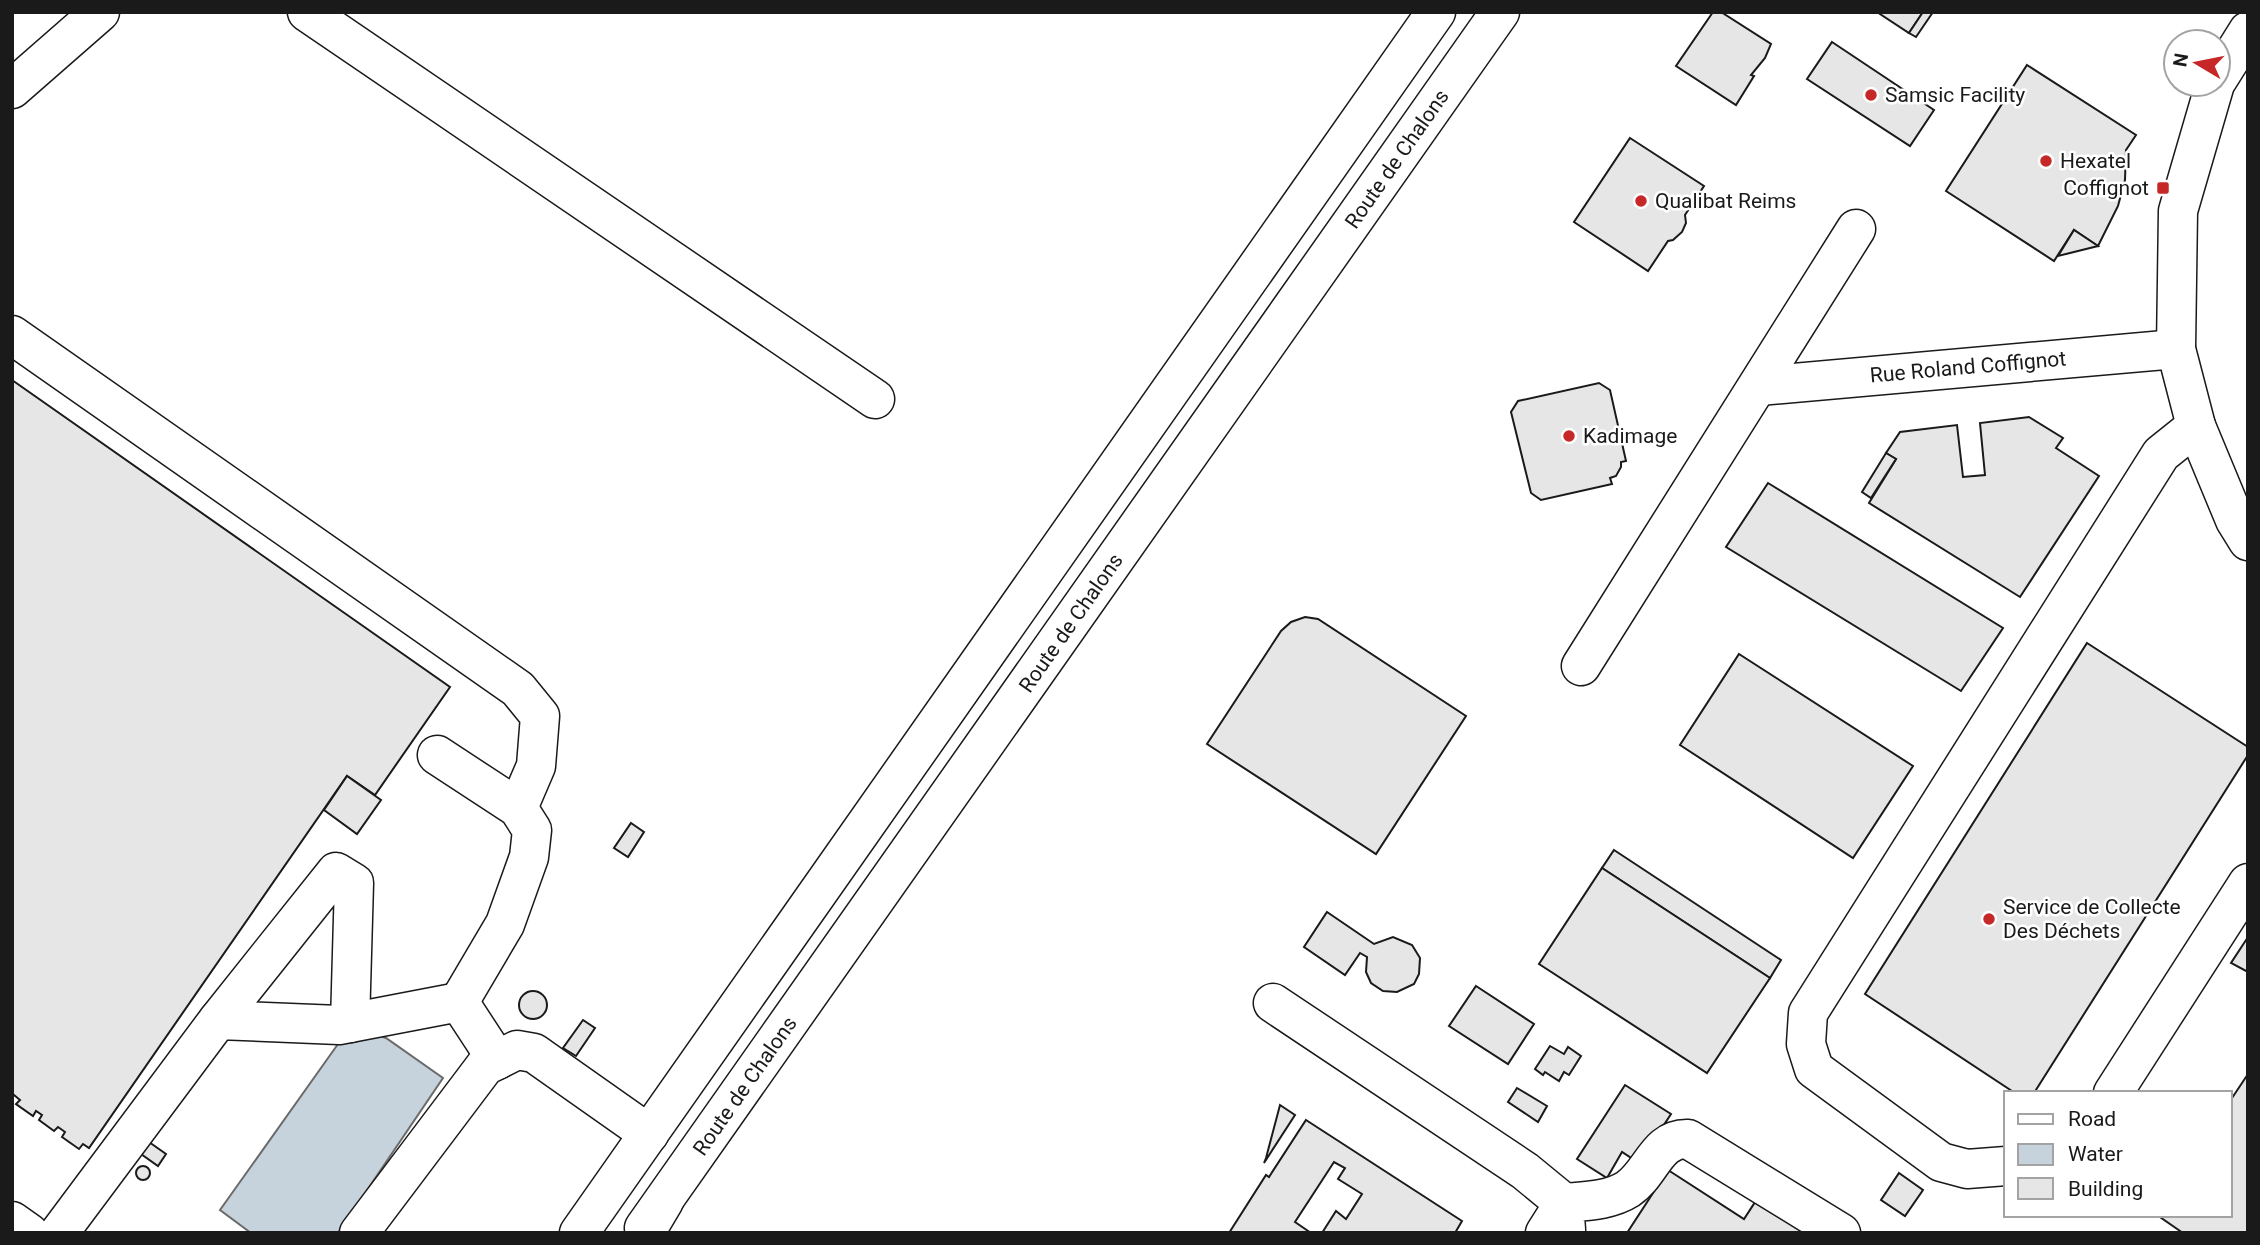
<svg xmlns="http://www.w3.org/2000/svg" width="2260" height="1245" font-family="Roboto,sans-serif">
<style>
.water{fill:#c6d2dc;stroke:#6a6a6a;stroke-width:2}
.building{fill:#e6e6e6;stroke:#1a1a1a;stroke-width:2}
.lines{fill:none;stroke-linecap:round;stroke-linejoin:round}
.minor-casing{stroke:#1a1a1a;stroke-width:41}
.major-casing{stroke:#1a1a1a;stroke-width:41}
.highway-casing{stroke:#1a1a1a;stroke-width:41}
.minor{stroke:#fff;stroke-width:38}
.major{stroke:#fff;stroke-width:38}
.highway{stroke:#fff;stroke-width:38}
.poi-dot{fill:#c62828;stroke:#fff;stroke-width:2.5}
.labels{text-anchor:middle;dominant-baseline:central;stroke-width:5;stroke-linejoin:round;paint-order:stroke}
.poi-label{font-size:21px;fill:#1a1a1a;stroke:#fff;text-anchor:start}
.street-label{font-size:21px;fill:#1a1a1a;stroke:#fff}
</style>
<rect width="100%" height="100%" fill="#fff"/>
<!-- water -->
<path class="water" d="M370 1032 386 1038 443 1078 338 1233H251L220 1210 338 1044Z"/>
<!-- building -->
<g class="building">
<path d="M1713 12H1721L1771 44 1765 58 1751 75 1754 76 1736 105 1676 66Z"/>
<path d="M1877 12H1923L1909 33Z"/>
<path d="M1923 12H1933L1916 37 1909 33Z"/>
<path d="M1832 42 1934 110 1910 146 1807 79Z"/>
<path d="M2027 65 2136 135 2126 150 2125 180 2118 206 2098 246 2074 230 2054 261 1946 191Z"/>
<path d="M1630 138 1704 186 1685 215 1686 223 1682 232 1673 240 1668 241 1648 271 1574 222Z"/>
<path d="M2074 230 2098 246 2058 256Z"/>
<path d="M12 380 450 687 375 795 347 776 89 1148 83 1144 79 1149 62 1137 65 1132 58 1127 54 1131 39 1120 42 1115 36 1111 33 1116 16 1104 20 1100 14 1095 12 1098Z"/>
<path d="M1599 383 1610 390 1626 461 1621 462V467L1616 476 1610 478 1612 484 1541 500 1531 493 1511 412 1518 401Z"/>
<path d="M2029 417 2063 438 2056 448 2099 476 2020 597 1869 503 1896 459 1886 453 1900 432 1957 425 1963 477 1985 475 1980 423Z"/>
<path d="M1886 453 1896 459 1871 498 1862 492Z"/>
<path d="M1768 483 2003 628 1961 691 1726 547Z"/>
<path d="M1305 617 1318 619 1466 716 1376 854 1207 744 1281 631 1291 622Z"/>
<path d="M2087 643 2248 747V755L2034 1093H2015L1865 994Z"/>
<path d="M1739 654 1913 766 1853 858 1680 745Z"/>
<path d="M347 776 381 800 357 834 324 810Z"/>
<path d="M631 823 644 832 628 857 614 848Z"/>
<path d="M1614 850 1781 960 1770 978 1602 868Z"/>
<path d="M1602 868 1770 978 1707 1073 1539 964Z"/>
<path d="M1327 912 1374 944 1393 937 1412 945 1420 958 1419 974 1414 984 1397 992 1383 991 1371 983 1366 972 1367 957 1360 953 1345 975 1304 947Z"/>
<path d="M2248 937V972L2231 963Z"/>
<path d="M1476 986 1534 1024 1508 1064 1449 1026Z"/>
<circle cx="533" cy="1005" r="14"/>
<path d="M583 1020 595 1028 576 1056 563 1048Z"/>
<path d="M1550 1046 1564 1054 1568 1047 1581 1056 1569 1075 1564 1072 1559 1081 1545 1072 1543 1075 1535 1069Z"/>
<path d="M2248 1074V1233H2183L2157 1215H2230V1101Z"/>
<path d="M1625 1085 1671 1114 1639 1163 1622 1152 1607 1178 1577 1159Z"/>
<path d="M1517 1088 1547 1106 1538 1122 1508 1102Z"/>
<path d="M1280 1105 1295 1115 1264 1163 1266 1158Z"/>
<path d="M1306 1120 1462 1221 1455 1233H1322L1336 1211 1346 1219 1362 1194 1338 1179 1345 1168 1334 1162 1295 1222 1311 1233H1229L1266 1175 1269 1177Z"/>
<path d="M149 1142 166 1154 158 1166 141 1154Z"/>
<circle cx="143" cy="1173" r="7"/>
<path d="M1668 1170 1744 1219 1761 1193 1822 1233H1627Z"/>
<path d="M1899 1173 1923 1190 1905 1216 1881 1200Z"/>
</g>
<g class="lines">
<defs>
<g id="minor">
<path d="M307 12 875 399"/>
<path d="M2218 79 2248 31"/>
<path d="M2215 84 2178 211 2176 349 2196 426 2235 520 2248 541"/>
<path d="M12 89 100 12"/>
<path d="M12 335 518 689 540 716 536 766 518 808"/>
<path d="M1759 386 2176 349"/>
<path d="M1581 666 1856 229"/>
<path d="M437 755 518 808 532 830 529 857 505 924 459 1002"/>
<path d="M1273 1003 1525 1171 1564 1203 1545 1233"/>
<path d="M218 1020 336 872 354 883 350 1023"/>
<path d="M2113 1093 2248 883"/>
<path d="M2006 1166 1967 1169 1941 1162 1814 1069 1806 1044 1808 1013 2161 454 2196 426"/>
<path d="M12 1221 29 1233"/>
<path d="M1566 1230 1564 1203C1585 1201 1609 1201 1628 1189 1652 1173 1656 1138 1688 1139L1841 1233"/>
<path d="M59 1233 218 1020 339 1025 459 1002 497 1060"/>
<path d="M359 1233 485 1066 517 1050 534 1053 649 1134"/>
</g>
<g id="major">
<path d="M644 1228 1500 12"/>
<path d="M579 1233 1436 12"/>
</g>
<path id="highway" d="M645 1233 664 1201"/>
</defs>
<!-- minor casing -->
<use href="#minor" class="minor-casing"/>
<!-- major casing -->
<use href="#major" class="major-casing"/>
<!-- highway casing -->
<use href="#highway" class="highway-casing"/>
<!-- minor -->
<use href="#minor" class="minor"/>
<!-- major -->
<use href="#major" class="major"/>
<!-- highway -->
<use href="#highway" class="highway"/>
</g>
<!-- markers -->
<g class="poi-dot">
<circle cx="1871" cy="95" r="7"/>
<circle cx="2046" cy="161" r="7"/>
<rect x="2156" y="181" width="14" height="14" rx="3.5"/>
<circle cx="1641" cy="201" r="7"/>
<circle cx="1569" cy="436" r="7"/>
<circle cx="1989" cy="919" r="7"/>
</g>
<g class="labels">
<!-- poi labels -->
<g class="poi-label">
<text x="1885" y="95">Samsic Facility</text>
<text x="2060" y="161">Hexatel</text>
<text x="2149" y="188" text-anchor="end">Coffignot</text>
<text x="1655" y="201">Qualibat Reims</text>
<text x="1583" y="436">Kadimage</text>
<text x="2003" y="907">Service de Collecte<tspan x="2003" dy="24">Des Déchets</tspan></text>
</g>
<!-- street labels -->
<g class="street-label">
<text transform="translate(1397 159) rotate(-55)">Route de Chalons</text>
<text transform="translate(1968 367) rotate(-5)">Rue Roland Coffignot</text>
<text transform="translate(1071 623) rotate(-55)">Route de Chalons</text>
<text transform="translate(745 1086) rotate(-55)">Route de Chalons</text>
</g>
</g>
<!-- border -->
<rect width="2260" height="1245" fill="none" stroke="#1a1a1a" stroke-width="28"/>
<!-- legend -->
<rect x="2004" y="1091" width="228" height="126" fill="#ffffff" stroke="#a3a3a3" stroke-width="2"/>
<rect x="2018" y="1114" width="35" height="10" fill="#ffffff" stroke="#a3a3a3" stroke-width="2"/>
<text x="2068" y="1126" font-size="21" fill="#1a1a1a">Road</text>
<rect x="2018" y="1144" width="35" height="21" fill="#c6d2dc" stroke="#a3a3a3" stroke-width="2"/>
<text x="2068" y="1161" font-size="21" fill="#1a1a1a">Water</text>
<rect x="2018" y="1178" width="35" height="21" fill="#e6e6e6" stroke="#a3a3a3" stroke-width="2"/>
<text x="2068" y="1196" font-size="21" fill="#1a1a1a">Building</text>
<!-- north arrow -->
<g transform="translate(2197 63) rotate(280)"><circle r="33" fill="#ffffff" stroke="#a3a3a3" stroke-width="2"/>
<path d="M0-5L12 26L0 18L-12 26Z" fill="#c62828"/>
<text y="-10" font-size="19" font-weight="bold" text-anchor="middle" fill="#1a1a1a">N</text>
</g>
</svg>
